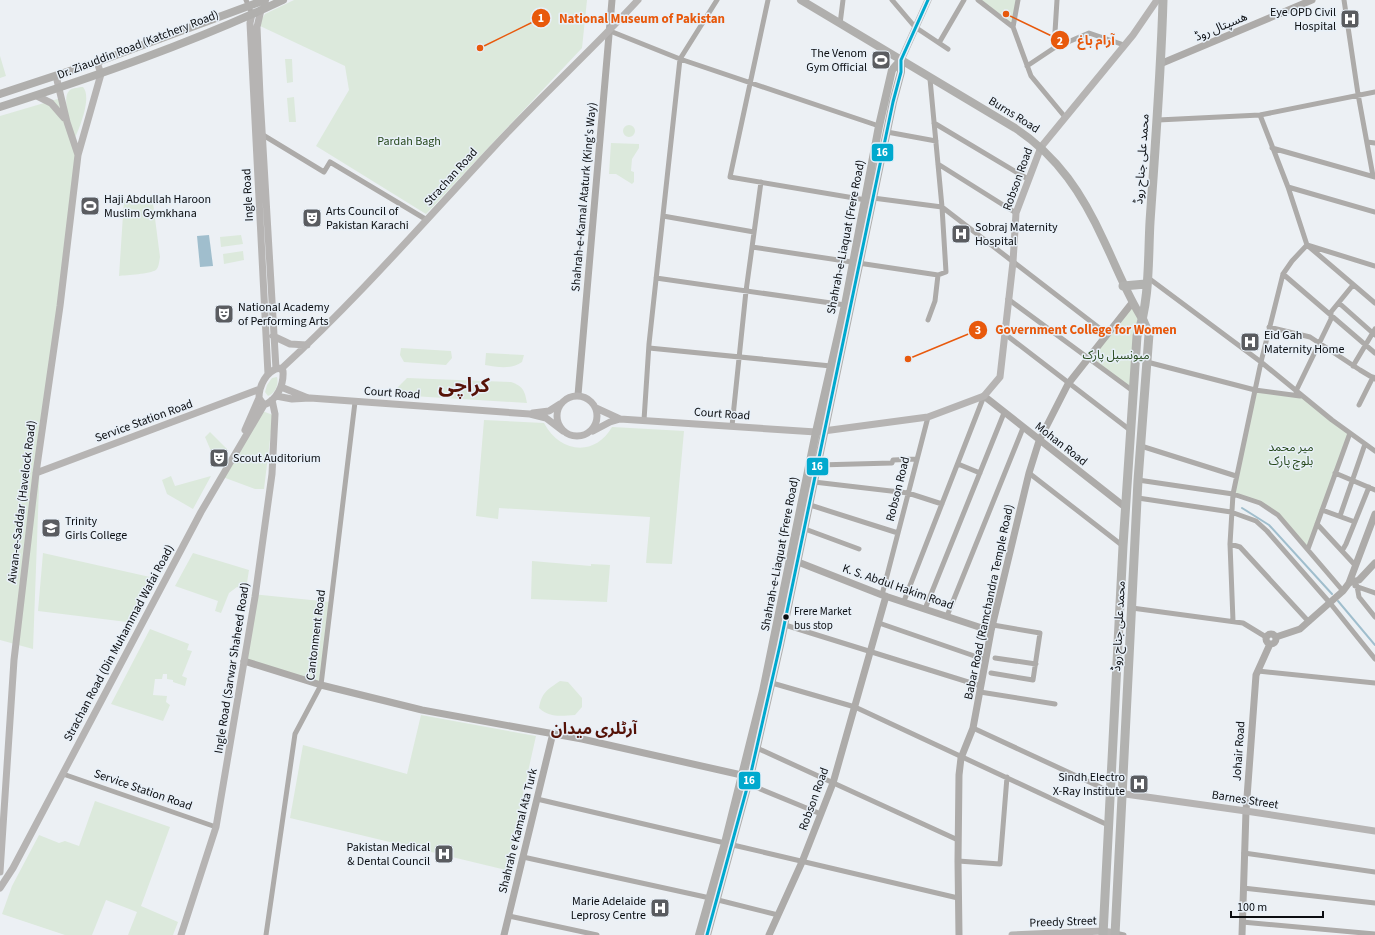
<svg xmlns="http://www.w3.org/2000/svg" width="1375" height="935" viewBox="0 0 1375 935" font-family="'Source Sans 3','Noto Sans Arabic',sans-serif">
  <rect width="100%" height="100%" fill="#ecf0f4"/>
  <path fill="#dce9dc" d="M294 0H587L582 48 426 214 316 146 349 90 345 66 258 25 265 14Z
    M978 0H1018L1013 27Z
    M0 56 6 76 0 78Z
    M285 59H292L293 82 287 83Z
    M81 87H83C92 97 80 127 75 138 72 128 61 99 69 91 71 88 77 88 81 87Z
    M294 97 296 122H289L287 98Z
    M61 98 78 155 41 433 33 649 0 640V116Z
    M623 131a6 6 0 1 1 12 0a6 6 0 1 1-12 0Z
    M611 143 639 144V148L632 159 631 171 634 172V182L632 184 616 174H609Z
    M152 195 160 257C159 262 159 267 156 270 150 274 127 275 119 276L124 200Z
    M241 235 243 244 221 247 220 237Z
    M243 251 244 260 224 264 223 254Z
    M1132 303 1143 320 1133 391 1087 358Z
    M401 348 451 351 452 358 446 365 404 362 400 355Z
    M486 353 524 355 522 362C511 370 497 367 485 365Z
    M277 377C279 385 275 393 268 396L265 392 267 385 272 378Z
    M407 378 511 382C523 386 525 391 527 403L396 395 395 390Z
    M1255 390 1301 397 1350 433 1308 549 1269 508 1233 494Z
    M257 409 273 415 264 489H255L220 476Z
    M484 420 544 423C559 452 594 458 612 427L684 431 672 564 646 563 650 517 499 508 498 519 476 516Z
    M210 432 227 449 222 458 211 451 205 437Z
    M171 476 175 486 211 476 193 509 167 494 162 480Z
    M43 553 150 577 127 622 38 611Z
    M193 553 249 570 246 589 237 587 229 593 221 613 215 611 218 601 175 586Z
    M532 561 591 566V564L610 565 607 602 531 599Z
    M252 594 331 602 321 685 244 661Z
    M150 629 189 644 187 650 192 651 182 676 187 678 185 686 173 682V680L167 679V674H163L162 679H155L153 695 167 696 166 702 170 705 163 721 111 704Z
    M560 681 568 682 582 698V707L575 715C561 716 550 718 539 708 542 692 547 690 560 681Z
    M421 715 536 736 506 870 290 818 303 745 407 774Z
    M95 801 170 827 141 906 178 922 173 935H128L137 912 106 900 92 935H65L2 914 12 886 39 835 59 843 65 841 79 846Z"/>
  <path fill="#a0becd" d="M209 235 213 266 200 267 197 236Z"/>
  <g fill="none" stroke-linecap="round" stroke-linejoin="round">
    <path stroke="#a0becd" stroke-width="2" d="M1242 508 1269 525 1332 594
      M1338 601 1375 645"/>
    <path stroke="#adaba9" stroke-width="5" d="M246 0 252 14
      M768 0 730 177 866 200
      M892 0 915 27 939 43 964 0
      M978 0 1013 27 1031 76 1065 117
      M1344 0 1358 94 1373 176
      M840 24 843 0
      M1013 27 1018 0
      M610 31 680 59 879 126
      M939 43 948 49
      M1054 48 1057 0
      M1027 66 1054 48 1089 33 1124 45
      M1260 115 1288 187 1307 245 1375 303
      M1158 120 1260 115 1375 92
      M934 123 1028 179
      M887 132 936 141
      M263 135 324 172 330 162 427 220
      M1367 142 1375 143
      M1272 148 1375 177
      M938 164 1016 213
      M1288 187 1375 212
      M873 198 942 207 1107 334
      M663 216 754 232
      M752 247 938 275 946 272 942 207 930 79
      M1283 274 1375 353
      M1147 277 1261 362 1332 420 1375 451
      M656 278 845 305
      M1008 299 1133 391
      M1339 303 1375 335
      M928 320 935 301 938 275
      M1269 327 1310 337 1360 370 1375 379
      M1005 334 1130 430
      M649 348 831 366
      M1147 362 1255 390 1300 396
      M1353 366 1375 329
      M1296 391 1331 319V312L1353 285
      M1359 405 1373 377
      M644 420 649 344 680 59 717 0
      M732 426 746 291 761 182
      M1141 446 1236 476
      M958 464 980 473
      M818 465 892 463 893 460 917 459
      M1029 473 1123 546
      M1335 473 1375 490
      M1138 480 1233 494 1260 503 1278 515 1343 591
      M814 482 908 493 942 504
      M1138 498 1231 512 1256 521 1267 531 1330 603 1375 659
      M810 505 898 533
      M1322 510 1355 522
      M1340 516 1365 444
      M1317 524 1354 564
      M805 529 859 549
      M1230 544 1240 547 1309 622
      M1308 549 1350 433
      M1342 551 1346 544 1369 487
      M1355 586 1375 593
      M1357 586 1359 597 1375 617
      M882 595 928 417
      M904 601 984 396
      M1132 608 1243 623 1266 637
      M925 609 1004 413
      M947 616 1023 428
      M1233 621 1230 544 1233 494 1261 362 1283 274 1292 261 1307 245 1375 266
      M879 623 986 660
      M785 625 981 686
      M995 658 1036 664
      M1258 671 1375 683
      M991 673 1033 680 1040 633 993 625
      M772 683 855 707 1108 825
      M980 692 1055 704
      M973 728 1111 792
      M757 748 958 840
      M63 774 216 827
      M748 784 821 814
      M537 799 725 843
      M733 845 958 898
      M1244 853 1375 872
      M523 857 710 898
      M958 861 1000 864 1007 777
      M1243 888 1375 903
      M718 900 778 915
      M509 916 597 935
      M1242 922 1375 934
      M1115 933 1124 935
      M266 935 295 734 321 685 355 402"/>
    <path stroke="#adaba9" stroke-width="7" d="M1160 64 1312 0
      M578 395 612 0
      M984 396 1125 507
      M798 562 882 595 991 631
      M1349 583 1359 580 1375 563
      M1266 639a5 5 0 1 1 10 0a5 5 0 1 1-10 0Z
      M1276 637 1300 629 1343 591 1349 583 1375 514
      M244 661 321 685 422 710 582 739 746 776
      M504 935 553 733
      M769 935 802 862 833 783 886 596
      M959 935 958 861 959 775 961 758 973 728 991 631 1029 473 1039 441 1068 384 1132 303
      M1242 935 1246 811 1256 675 1270 644"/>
    <path stroke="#b6b4b3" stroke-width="7" d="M261 10 257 27 260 96 276 369
      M252 14 250 23 268 374
      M901 60 928 0
      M56 76 67 122 78 155
      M37 96 51 103 64 118
      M273 336 290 344 307 345
      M279 368 283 371C284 385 277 400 264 405L259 398C259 386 266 371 279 368Z
      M281 369C356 300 423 223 492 149 539 98 591 51 638 0
      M281 387 308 398
      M557 416a20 20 0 1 1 40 0a20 20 0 1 1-40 0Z
      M276 396 292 399 310 398 530 414 546 418 563 431
      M596 408 620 419 816 432 928 417 984 396 1000 377 1013 262 1016 213 1041 147 1133 35 1157 0
      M533 413 549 411 560 404
      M245 430 259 398
      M593 431 610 422 620 419
      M36 473 260 389
      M1111 792 1246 811 1375 831
      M0 872 14 660 36 473 60 306 78 155 101 74 97 62
      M0 888 13 868 201 512 264 405
      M181 935 216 827 255 597 272 474 275 414 272 400
      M1012 935 1103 931 1115 933"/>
    <path stroke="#b0afad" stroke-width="8" d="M801 0 1015 128C1058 156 1083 195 1104 241 1117 268 1127 295 1143 320
      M0 94 97 62 265 0
      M0 107C96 76 192 43 283 0
      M699 935 725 843 763 691 816 432 845 305 879 126 892 70 901 60
      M707 935 750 777 780 645 893 102 901 72V60"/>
    <path stroke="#b2b2b0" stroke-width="9" d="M1123 286 1146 284
      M1103 935 1123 546 1137 336C1150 303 1148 257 1150 222 1155 148 1161 74 1163 0
      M1115 935 1138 480 1149 334 1143 320"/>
    <defs>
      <path id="bus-1" d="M707 935 750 777 780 645 893 102 901 72V60L928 0"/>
    </defs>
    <use href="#bus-1" stroke="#e8f0f8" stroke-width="6"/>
    <use href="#bus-1" stroke="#00a9ce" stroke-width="3"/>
  </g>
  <defs>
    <symbol id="hospital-square" viewBox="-11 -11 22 22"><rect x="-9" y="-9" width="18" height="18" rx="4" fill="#5a5c60" stroke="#e8f0f8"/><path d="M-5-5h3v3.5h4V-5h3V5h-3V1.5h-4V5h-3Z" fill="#fff"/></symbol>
    <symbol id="stadium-square" viewBox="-11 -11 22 22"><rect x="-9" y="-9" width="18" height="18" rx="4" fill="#5a5c60" stroke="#e8f0f8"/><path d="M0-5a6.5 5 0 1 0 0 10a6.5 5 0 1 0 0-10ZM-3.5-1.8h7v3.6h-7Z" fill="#fff"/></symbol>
    <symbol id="theatre-square" viewBox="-11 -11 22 22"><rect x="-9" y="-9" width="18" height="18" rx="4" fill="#5a5c60" stroke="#e8f0f8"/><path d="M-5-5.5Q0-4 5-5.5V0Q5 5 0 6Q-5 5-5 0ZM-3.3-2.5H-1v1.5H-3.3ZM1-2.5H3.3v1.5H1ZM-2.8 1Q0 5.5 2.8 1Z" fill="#fff"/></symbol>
    <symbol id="university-square" viewBox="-11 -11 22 22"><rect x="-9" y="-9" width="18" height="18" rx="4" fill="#5a5c60" stroke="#e8f0f8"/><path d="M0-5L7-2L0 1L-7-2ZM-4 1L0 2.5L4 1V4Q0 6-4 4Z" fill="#fff"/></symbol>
  </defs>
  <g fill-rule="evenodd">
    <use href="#hospital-square" x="1339" y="8" width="22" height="22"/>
    <use href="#stadium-square" x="870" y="49" width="22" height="22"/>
    <use href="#stadium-square" x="79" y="195" width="22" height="22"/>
    <use href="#theatre-square" x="301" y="207" width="22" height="22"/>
    <use href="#hospital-square" x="950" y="223" width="22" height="22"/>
    <use href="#theatre-square" x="213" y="303" width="22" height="22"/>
    <use href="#hospital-square" x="1239" y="331" width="22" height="22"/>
    <use href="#theatre-square" x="208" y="447" width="22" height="22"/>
    <use href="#university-square" x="40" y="517" width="22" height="22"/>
    <use href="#hospital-square" x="1128" y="773" width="22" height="22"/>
    <use href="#hospital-square" x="433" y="843" width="22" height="22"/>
    <use href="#hospital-square" x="649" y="897" width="22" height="22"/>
  </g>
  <circle fill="#0b0d10" stroke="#e8f0f8" stroke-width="1.5" cx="786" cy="617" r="3.5"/>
  <g text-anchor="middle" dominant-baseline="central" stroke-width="3" stroke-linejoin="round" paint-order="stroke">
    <g font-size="11" fill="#0b0d10" stroke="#e8f0f8" text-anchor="start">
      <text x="794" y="611">Frere Market<tspan x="794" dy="14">bus stop</tspan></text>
    </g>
    <g font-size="12" fill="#0b0d10" stroke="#e8f0f8" text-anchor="start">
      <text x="1336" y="12" text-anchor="end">Eye OPD Civil<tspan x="1336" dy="14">Hospital</tspan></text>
      <text x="867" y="53" text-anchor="end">The Venom<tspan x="867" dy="14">Gym Official</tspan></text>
      <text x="104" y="199">Haji Abdullah Haroon<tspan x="104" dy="14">Muslim Gymkhana</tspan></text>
      <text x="326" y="211">Arts Council of<tspan x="326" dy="14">Pakistan Karachi</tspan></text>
      <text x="975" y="227">Sobraj Maternity<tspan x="975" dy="14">Hospital</tspan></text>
      <text x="238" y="307">National Academy<tspan x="238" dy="14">of Performing Arts</tspan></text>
      <text x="1264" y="335">Eid Gah<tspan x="1264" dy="14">Maternity Home</tspan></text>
      <text x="233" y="458">Scout Auditorium</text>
      <text x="65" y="521">Trinity<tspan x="65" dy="14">Girls College</tspan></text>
      <text x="1125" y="777" text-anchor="end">Sindh Electro<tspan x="1125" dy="14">X-Ray Institute</tspan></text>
      <text x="430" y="847" text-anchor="end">Pakistan Medical<tspan x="430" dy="14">&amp; Dental Council</tspan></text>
      <text x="646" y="901" text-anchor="end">Marie Adelaide<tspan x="646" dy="14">Leprosy Centre</tspan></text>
    </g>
    <g font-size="12" fill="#0b0d10" stroke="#e8f0f8">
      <text transform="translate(1221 27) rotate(-23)">ھسپتال روڈ</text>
      <text transform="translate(138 45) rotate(-21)">Dr. Ziauddin Road (Katchery Road)</text>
      <text transform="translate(1014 115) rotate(32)">Burns Road</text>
      <text transform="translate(1142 159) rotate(-86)">محمد علی جناح روڈ</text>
      <text transform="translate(451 177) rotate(-48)">Strachan Road</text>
      <text transform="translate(1018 179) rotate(-70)">Robson Road</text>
      <text transform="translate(248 195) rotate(-93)">Ingle Road</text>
      <text transform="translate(584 197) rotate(-85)">Shahrah-e-Kamal Ataturk (King's Way)</text>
      <text transform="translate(846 237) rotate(-79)">Shahrah-e-Liaquat (Frere Road)</text>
      <text transform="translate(392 393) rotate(4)">Court Road</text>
      <text transform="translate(722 414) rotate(4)">Court Road</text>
      <text transform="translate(144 421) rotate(-20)">Service Station Road</text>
      <text transform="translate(1061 444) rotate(38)">Mohan Road</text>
      <text transform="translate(898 489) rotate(-76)">Robson Road</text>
      <text transform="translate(22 502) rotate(-83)">Aiwan-e-Saddar (Havelock Road)</text>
      <text transform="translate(780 554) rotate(-79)">Shahrah-e-Liaquat (Frere Road)</text>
      <text transform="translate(898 587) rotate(19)">K. S. Abdul Hakim Road</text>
      <text transform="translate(989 602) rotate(-78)">Babar Road (Ramchandra Temple Road)</text>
      <text transform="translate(1119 626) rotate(-87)">محمد علی جناح روڈ</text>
      <text transform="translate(316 635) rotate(-83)">Cantonment Road</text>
      <text transform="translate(119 643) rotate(-62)">Strachan Road (Din Muhammad Wafai Road)</text>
      <text transform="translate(232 668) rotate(-81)">Ingle Road (Sarwar Shaheed Road)</text>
      <text transform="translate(1239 751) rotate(-86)">Johair Road</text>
      <text transform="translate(143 790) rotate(19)">Service Station Road</text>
      <text transform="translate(814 799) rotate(-70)">Robson Road</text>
      <text transform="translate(1245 800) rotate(9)">Barnes Street</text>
      <text transform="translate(518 831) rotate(-76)">Shahrah e Kamal Ata Turk</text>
      <text transform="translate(1063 922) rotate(-2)">Preedy Street</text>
    </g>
    <g font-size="12" fill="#26481b" stroke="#e8f0f8">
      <text x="409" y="141">Pardah Bagh</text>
      <text x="1116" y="355">میونسپل پارک</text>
      <text x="1291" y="447">میر محمد<tspan x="1291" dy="14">بلوچ پارک</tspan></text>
    </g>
    <g font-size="16" font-weight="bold" fill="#551207" stroke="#e8f0f8">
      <text x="594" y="729">آرٹلری میدان</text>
    </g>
    <g font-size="20" font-weight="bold" fill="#551207" stroke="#e8f0f8">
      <text x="464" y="386">کراچی</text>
    </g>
  </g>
  <path fill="none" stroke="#e8590c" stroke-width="1.5" d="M480 48L541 18M1006 14L1060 40M908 359L978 330"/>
  <g fill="#e8590c" stroke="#e8f0f8" stroke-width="1.5">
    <circle cx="480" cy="48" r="4"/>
    <circle cx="1006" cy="14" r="4"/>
    <circle cx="908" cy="359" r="4"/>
    <circle cx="541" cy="18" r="10"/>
    <circle cx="1060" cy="40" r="10"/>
    <circle cx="978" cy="330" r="10"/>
  </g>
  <g font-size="12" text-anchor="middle" font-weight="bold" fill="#fff">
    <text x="541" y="22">1</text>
    <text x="1060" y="45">2</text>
    <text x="978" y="334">3</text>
  </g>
  <g font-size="13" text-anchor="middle" font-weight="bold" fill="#e8590c" stroke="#e8f0f8" stroke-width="3" stroke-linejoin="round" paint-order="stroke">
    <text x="642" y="23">National Museum of Pakistan</text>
    <text x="1096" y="45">آرام باغ</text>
    <text x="1086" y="334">Government College for Women</text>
  </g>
  <g stroke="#e8f0f8" stroke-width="1.5">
    <rect x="871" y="143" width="23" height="19" rx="4" fill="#00a9ce"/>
    <rect x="806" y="457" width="23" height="19" rx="4" fill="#00a9ce"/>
    <rect x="738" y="771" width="23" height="19" rx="4" fill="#00a9ce"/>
  </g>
  <g font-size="11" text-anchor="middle" font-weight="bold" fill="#fff">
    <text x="882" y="156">16</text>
    <text x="817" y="470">16</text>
    <text x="749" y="784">16</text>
  </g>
  <path d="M1231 911v6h92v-6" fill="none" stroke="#0b0d10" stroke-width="2"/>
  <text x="1237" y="911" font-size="12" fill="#0b0d10" stroke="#e8f0f8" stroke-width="3" paint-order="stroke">100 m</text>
</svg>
